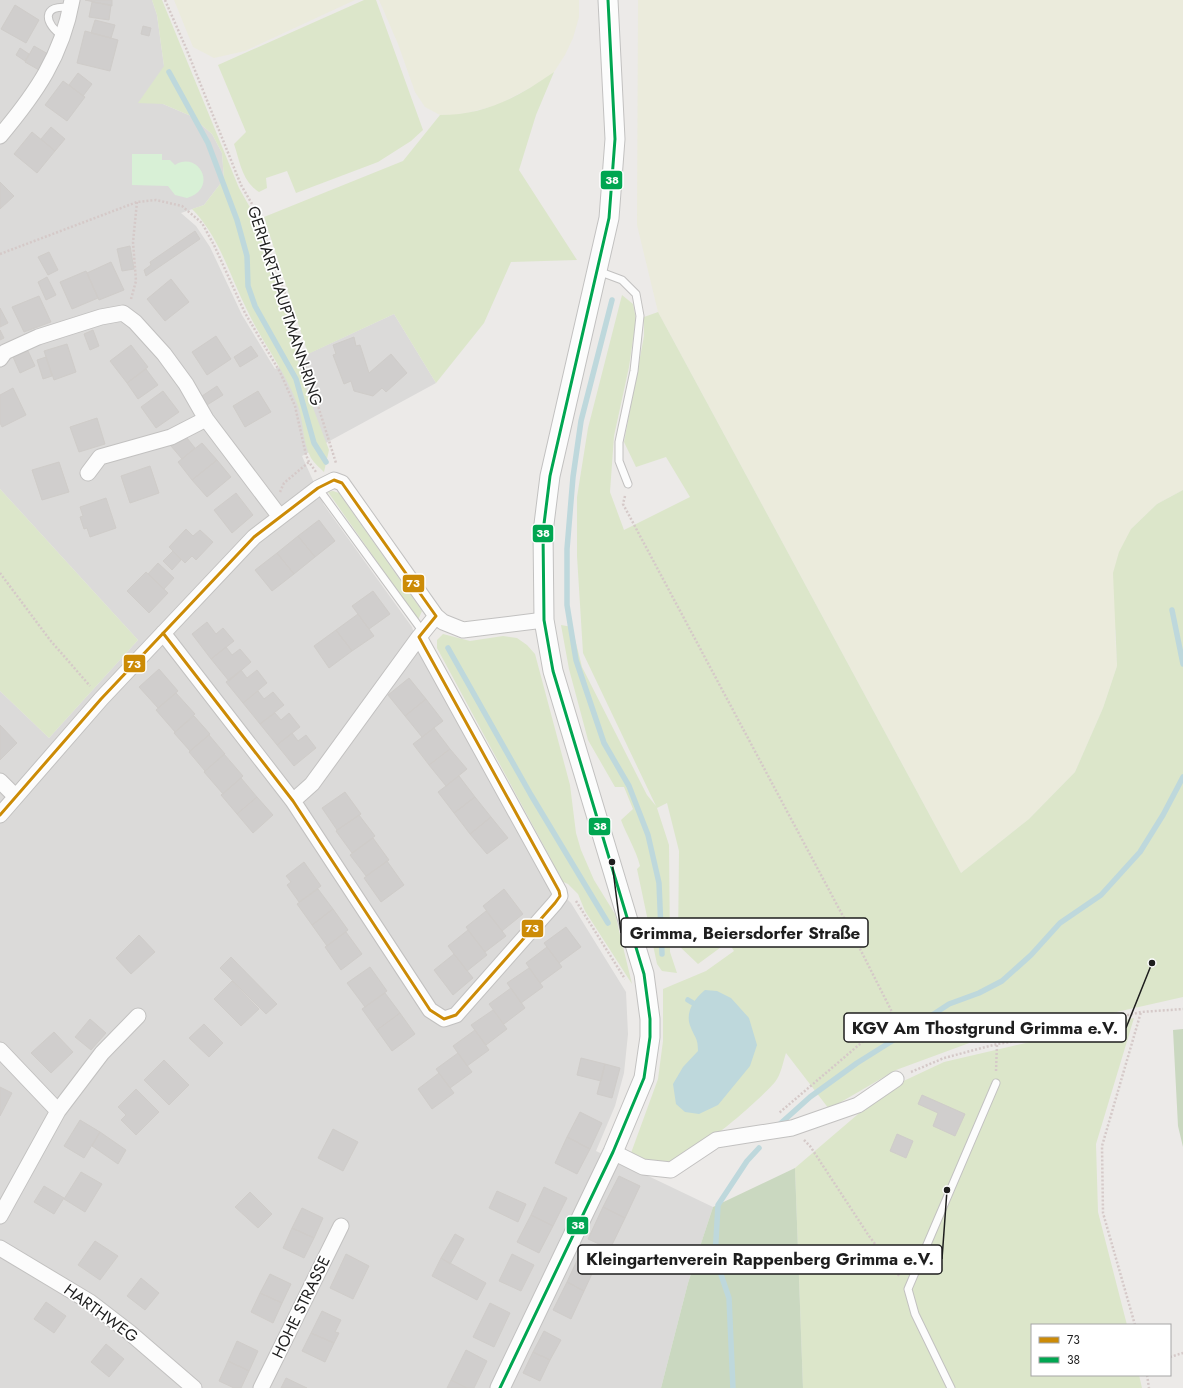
<svg xmlns="http://www.w3.org/2000/svg" width="1183" height="1388" viewBox="0 0 1183 1388" font-family="Jost,sans-serif">
  <rect width="100%" height="100%" fill="#eceae8"/>
  <path fill="#dbdad9" d="M0 0H152L157 15 164 66 163 104 191 116 212 134 222 153 224 179 204 205 181 213 196 226 210 247 242 315 275 369 394 314 436 383 302 456 324 505 412 627 420 652 552 884 571 903 626 992 628 1034 624 1073 615 1106 596 1151 713 1207 688 1283 661 1388H0V691L49 738 138 640 0 489Z"/>
  <path fill="#ebebdc" d="M174 0H355L245 51 214 58 193 47Z
    M379 0H579V17L573 38 565 55 554 72 537 84 498 105 459 115H440L425 107 415 92 398 44Z
    M638 0H1183V490L1157 504 1131 529 1115 632 1117 666 1103 708 1075 772 1029 819 961 873 658 312 637 225Z"/>
  <path fill="#dce6ca" d="M152 0H162L239 188 252 211 269 255 283 300 304 384 329 450 324 472C320 468 314 463 311 458 302 442 304 420 297 403 283 368 262 342 247 310 230 276 219 236 192 209L204 205 224 179 222 153 212 134 191 116 163 104 138 103 164 66 157 15Z
    M364 0H376L423 130 411 141 378 162 296 193 287 171 266 178 267 188 259 192C242 181 240 162 234 144L246 132 218 65Z
    M554 72 536 115 519 170 577 260 511 262 484 323 436 383 394 314 308 354 264 217 403 161 440 115C486 115 518 97 554 72Z
    M622 295 633 304 636 319 629 367 614 436 610 492 624 530 690 497 666 457 636 467 624 442 644 336V317L658 312 961 873 1029 819 1075 772 1103 708 1117 666 1113 573 1119 552 1131 529 1157 504 1183 490V997L1068 1023 972 1042 896 1070 829 1109 786 1053C783 1062 781 1075 775 1082 759 1101 686 1165 663 1164 651 1164 641 1159 631 1153L658 1079 663 1041V989L706 971 734 951 728 942 698 964 678 945 679 851 667 803 657 808 669 845 670 952 677 973 662 971 657 964 637 869 640 866C636 850 627 836 621 820L633 809 624 787H615L588 740 569 669 561 625 572 627 582 667 647 795 656 806 583 653 577 556V497L588 428Z
    M0 489 138 640 49 738 0 691Z
    M333 491 339 493 422 611 418 620 328 492Z
    M443 634 470 641 503 636 517 638 527 645 535 654 570 785 576 833 581 850 594 880 615 914 632 984 585 911 578 894 568 884 559 880 552 861 437 648V640Z
    M1134 1018 1096 1144 1098 1212 1127 1325H1032V1375H1139L1142 1388H803L795 1168 871 1103 895 1085 944 1062Z"/>
  <path fill="#cad8c0" d="M1183 1029V1147L1178 1126 1173 1030Z
    M795 1168 803 1388H661L688 1283 713 1207Z"/>
  <path fill="#d8f0d6" d="M132 154H162V160H170L175 165C199 150 219 189 187 198L175 195 168 186 132 185Z"/>
  <path fill="#bed8dc" d="M705 990 717 991 731 998 749 1018 757 1045 750 1066 718 1105 699 1114 685 1112 676 1104 673 1084 683 1067 698 1051C698 1038 695 1038 691 1028 684 1013 694 999 705 990Z"/>
  <g fill="none" stroke-linecap="round" stroke-linejoin="round">
    <path stroke="#bed8dc" stroke-width="5.5" d="M169 72 208 143 237 220 247 256 248 286 255 306 296 379 314 443 326 462
      M612 300 581 421 573 477 567 549V605L576 660 604 743 629 786 648 835 659 883 662 954
      M1172 610 1183 664
      M448 648 531 795 608 923
      M688 1000 693 1003
      M780 1124 810 1097 857 1063 908 1031 949 1004 979 993 1002 981 1031 955 1060 923 1101 895 1140 852 1163 815 1183 777
      M733 1388 729 1298 715 1257 718 1205 747 1161 759 1148"/>
  </g>
  <path fill="#d0cecd" stroke="#cfccc9" d="M85 0H112V6Z
    M92 2 111 5 109 20 89 17Z
    M15 5 39 20 26 43 1 29Z
    M95 20 115 25 111 38 91 33Z
    M143 26 151 28 149 36 141 34Z
    M85 31 118 40 110 71 77 63Z
    M34 46 48 54 39 70 25 62Z
    M20 48 29 54 25 61 16 55Z
    M78 73 92 84 83 96 69 85Z
    M63 81 85 97 67 121 45 105Z
    M51 127 65 139 55 151 41 139Z
    M32 132 55 151 37 173 14 154Z
    M0 182 14 196 0 209Z
    M195 231 200 239 146 276 144 270 151 265 150 262Z
    M130 246 134 269 122 271 117 249Z
    M49 252 58 270 48 275 38 257Z
    M111 262 124 290 99 300 87 273Z
    M86 271 98 298 72 309 60 282Z
    M47 277 56 295 46 300 38 282Z
    M171 279 189 302 165 321 147 299Z
    M39 296 51 322 24 332 12 307Z
    M0 308 8 323 0 327Z
    M0 330 4 338 0 340Z
    M93 330 99 346 90 350 84 334Z
    M216 336 231 359 207 375 192 352Z
    M354 337 356 346 360 345 369 373 391 354 407 373 386 392 382 388 373 396 354 391 351 381 344 384 333 355 336 354 333 345Z
    M67 344 76 372 54 380 44 351Z
    M131 345 148 367 127 383 110 361Z
    M251 346 258 356 240 367 234 357Z
    M28 351 35 366 20 373 13 357Z
    M46 357 52 376 43 379 37 360Z
    M146 369 158 385 138 399 127 383Z
    M217 386 223 395 207 405 202 396Z
    M13 388 26 415 2 427 0 423V395Z
    M163 391 179 412 156 428 141 407Z
    M258 391 271 412 245 427 233 406Z
    M97 418 105 444 79 452 70 427Z
    M187 438 195 448 182 459 171 446Z
    M202 443 217 460 192 480 178 462Z
    M217 460 231 477 207 497 192 480Z
    M59 462 69 492 42 500 32 470Z
    M150 466 159 493 130 503 121 476Z
    M236 493 253 515 232 533 214 510Z
    M106 498 116 528 90 537 87 528 84 529 80 517 83 516 80 507Z
    M319 520 335 541 315 557 298 536Z
    M186 529 193 536 200 530 213 542 196 560 192 556 185 563 169 547Z
    M298 536 315 557 294 574 277 553Z
    M173 551 181 560 172 570 163 561Z
    M277 553 294 574 272 591 255 570Z
    M158 563 174 578 164 589 148 574Z
    M146 572 168 593 149 613 127 591Z
    M373 591 390 614 369 629 352 606Z
    M358 614 374 636 352 651 336 630Z
    M207 622 216 634 223 628 234 641 211 659 192 634Z
    M336 630 352 651 329 668 314 646Z
    M226 647 232 655 240 649 251 662 229 681 211 659Z
    M159 669 178 691 158 708 139 687Z
    M241 670 247 678 257 670 267 683 243 703 226 682Z
    M409 678 426 699 405 716 388 695Z
    M258 691 264 699 273 692 284 705 260 724 243 703Z
    M176 693 195 714 175 732 156 710Z
    M426 699 443 721 422 737 405 716Z
    M275 713 281 720 289 713 300 727 277 745 260 724Z
    M194 716 210 734 190 751 174 733Z
    M0 725 17 743 0 760Z
    M434 728 450 749 429 765 413 744Z
    M292 733 298 741 306 735 316 748 294 766 277 745Z
    M209 735 225 754 205 771 189 752Z
    M450 749 467 769 446 786 429 765Z
    M224 754 243 776 223 794 204 772Z
    M459 776 475 797 454 813 438 792Z
    M241 778 257 797 237 814 221 795Z
    M345 792 361 814 337 830 322 808Z
    M257 797 273 815 253 833 237 814Z
    M475 797 491 817 470 834 454 813Z
    M359 815 375 836 352 853 336 831Z
    M491 817 508 838 487 854 470 834Z
    M373 838 389 860 366 876 350 855Z
    M387 861 404 885 381 902 364 878Z
    M304 862 321 886 299 902 287 885 291 882 286 876Z
    M318 889 333 909 312 925 297 904Z
    M504 889 523 914 502 931 483 906Z
    M333 909 348 930 327 946 312 925Z
    M486 911 506 936 485 952 466 927Z
    M566 927 581 947 559 963 544 943Z
    M468 930 487 955 467 971 448 946Z
    M346 932 362 954 341 970 325 947Z
    M139 935 155 952 131 974 116 958Z
    M547 947 562 967 540 983 526 963Z
    M454 954 473 978 453 995 434 970Z
    M231 957 277 1004 266 1014 220 968Z
    M370 967 387 991 365 1007 347 983Z
    M529 968 543 987 521 1003 507 983Z
    M232 981 259 1009 241 1026 214 999Z
    M511 988 525 1008 504 1024 489 1004Z
    M385 993 400 1013 377 1030 362 1009Z
    M493 1010 507 1029 486 1045 471 1025Z
    M400 1013 415 1034 392 1051 377 1030Z
    M90 1019 106 1033 91 1050 75 1037Z
    M204 1024 223 1043 209 1057 189 1038Z
    M475 1030 489 1050 467 1066 453 1046Z
    M54 1032 73 1052 51 1073 31 1053Z
    M458 1053 472 1072 450 1088 436 1069Z
    M581 1058 605 1064 601 1081 577 1075Z
    M164 1060 189 1085 169 1105 144 1080Z
    M605 1064 620 1068 612 1098 597 1094Z
    M439 1073 454 1093 432 1109 418 1089Z
    M0 1087 12 1093 0 1116Z
    M136 1089 159 1112 136 1135 121 1120 126 1115 118 1107Z
    M922 1095 965 1114 955 1136 933 1126 938 1113 918 1104Z
    M580 1112 602 1123 590 1149 567 1137Z
    M80 1120 100 1132 84 1158 64 1146Z
    M333 1129 358 1142 343 1171 318 1158Z
    M100 1132 126 1150 118 1164 92 1146Z
    M897 1134 913 1141 906 1158 890 1151Z
    M567 1137 590 1149 577 1174 555 1163Z
    M81 1172 102 1184 85 1212 64 1199Z
    M619 1176 640 1186 625 1218 603 1207Z
    M44 1186 64 1198 54 1214 34 1202Z
    M544 1187 567 1198 553 1226 531 1215Z
    M497 1191 526 1204 518 1222 489 1208Z
    M250 1192 272 1214 258 1228 235 1207Z
    M603 1207 625 1218 610 1249 588 1239Z
    M302 1208 323 1218 314 1238 292 1228Z
    M531 1215 553 1226 539 1253 517 1242Z
    M292 1228 314 1238 304 1258 283 1248Z
    M455 1234 464 1239 450 1264 441 1258Z
    M95 1241 118 1256 100 1280 78 1265Z
    M346 1254 369 1266 353 1299 330 1288Z
    M512 1254 534 1265 521 1291 499 1281Z
    M580 1254 597 1263 584 1291 567 1282Z
    M441 1258 486 1283 477 1300 432 1276Z
    M270 1274 291 1284 282 1303 260 1293Z
    M141 1278 159 1293 145 1310 127 1296Z
    M567 1282 584 1291 571 1319 553 1310Z
    M260 1293 282 1303 273 1323 251 1312Z
    M46 1302 66 1316 54 1333 34 1319Z
    M490 1303 510 1313 494 1347 473 1337Z
    M322 1311 341 1320 335 1332 339 1333 334 1343 311 1333Z
    M544 1331 561 1340 550 1360 533 1352Z
    M311 1333 334 1343 325 1362 302 1351Z
    M237 1341 258 1351 249 1371 228 1361Z
    M106 1344 124 1359 109 1377 91 1362Z
    M466 1350 487 1361 474 1388H467L451 1380Z
    M533 1352 550 1360 540 1381 523 1373Z
    M228 1361 249 1371 241 1388H234L219 1381Z
    M286 1378 307 1388H281Z
    M451 1380 467 1388H447Z"/>
  <g fill="none" stroke-linecap="round" stroke-linejoin="round">
    <defs>
      <path id="service" d="M64 37C43 24 41 3 71 8
        M598 271 622 280 636 294 640 316 634 371 619 442V461L628 484
        M318 488 423 632
        M951 1388 915 1314 908 1289 996 1083"/>
      <path id="minor" d="M0 136C36 93 62 56 72 0
        M0 359 5 352 38 337 101 317 123 313 135 322 164 354 186 384 206 419 280 517
        M88 473 100 457 171 437 206 419
        M436 616 443 622 463 630 544 620
        M0 781 15 796
        M293 801 312 784 419 637
        M0 815 101 699 254 537 318 488 334 480 342 483 436 616 419 637 559 891 560 896 555 903 456 1015 444 1019 430 1010 293 801 163 633
        M0 1050 58 1111
        M613 1152 643 1167 671 1170 716 1140 792 1128 858 1105 896 1079
        M0 1216 58 1111 102 1053 138 1016
        M0 1248 90 1302 129 1332 194 1388
        M261 1388 341 1226"/>
      <path id="tertiary" d="M500 1388 613 1152 644 1078 650 1037V1019L644 974 553 671 544 620 543 532 550 476 609 218 615 139 608 0"/>
    </defs>
    <use href="#service" stroke="#c2c1c0" stroke-width="9"/>
    <use href="#minor" stroke="#c2c1c0" stroke-width="17"/>
    <use href="#tertiary" stroke="#c2c1c0" stroke-width="21"/>
    <path stroke="#d5c9c8" stroke-width="2.5" stroke-dasharray="2 2" stroke-linecap="butt" d="M165 0 186 48 241 185 255 209 286 297 302 355 336 463
      M0 254 137 202 156 200 182 206 202 223 214 245 245 313 280 372 295 406 306 455 309 462 316 472
      M131 299 136 281 133 242 137 202
      M280 492 284 483 309 462
      M625 496 623 504 852 933 892 1012 874 1032 779 1113
      M0 573 50 640 90 686
      M576 901 625 979
      M996 1071 997 1044
      M911 1072 944 1058 997 1044 1022 1040 1141 1012 1183 1009
      M804 1140 810 1146 869 1236 900 1277
      M1135 1325 1103 1213 1102 1146 1141 1012
      M1170 1357 1183 1353
      M1147 1375 1149 1388"/>
    <use href="#service" stroke="#fcfcfc" stroke-width="7"/>
    <use href="#minor" stroke="#fcfcfc" stroke-width="15"/>
    <use href="#tertiary" stroke="#fcfcfc" stroke-width="19"/>
    <defs>
      <path id="bus-1" d="M0 815 101 699 254 537 318 488 334 480 342 483 436 616 419 637 559 891 560 896 555 903 456 1015 444 1019 430 1010 293 801 163 633"/>
      <path id="bus-2" d="M500 1388 613 1152 644 1078 650 1037V1019L644 974 553 671 544 620 543 532 550 476 609 218 615 139 608 0"/>
    </defs>
    <use href="#bus-1" stroke="#fff" stroke-width="6"/>
    <use href="#bus-2" stroke="#fff" stroke-width="6"/>
    <use href="#bus-1" stroke="#cc8b06" stroke-width="3"/>
    <use href="#bus-2" stroke="#00a651" stroke-width="3"/>
  </g>
  <g text-anchor="middle" dominant-baseline="central" stroke-width="3.5" stroke-linejoin="round" paint-order="stroke">
    <g font-size="16" fill="#1e1e1e" stroke="#fff">
      <text transform="translate(285 306) rotate(72)">GERHART-HAUPTMANN-RING</text>
      <text transform="translate(301 1307) rotate(-64)">HOHE STRASSE</text>
      <text transform="translate(101 1313) rotate(36)">HARTHWEG</text>
    </g>
  </g>
  <path fill="none" stroke="#1e1e1e" stroke-width="1.5" d="M612 862L621 933M1152 963L1126 1028M947 1190L942 1259"/>
  <g fill="#1e1e1e" stroke="#fff" stroke-width="1.5">
    <circle cx="612" cy="862" r="4"/>
    <circle cx="1152" cy="963" r="4"/>
    <circle cx="947" cy="1190" r="4"/>
  </g>
  <g fill="#fff" stroke="#1e1e1e" stroke-width="1.5">
    <rect x="621" y="918" width="247" height="29" rx="4"/>
    <rect x="844" y="1013" width="282" height="29" rx="4"/>
    <rect x="578" y="1245" width="364" height="29" rx="4"/>
  </g>
  <g font-size="17" text-anchor="middle" font-weight="bold" fill="#1e1e1e">
    <text x="745" y="939">Grimma, Beiersdorfer Straße</text>
    <text x="985" y="1034">KGV Am Thostgrund Grimma e.V.</text>
    <text x="760" y="1265">Kleingartenverein Rappenberg Grimma e.V.</text>
  </g>
  <g stroke="#fff" stroke-width="1.5">
    <rect x="600" y="170" width="23" height="20" rx="4" fill="#00a651"/>
    <rect x="532" y="524" width="22" height="19" rx="4" fill="#00a651"/>
    <rect x="402" y="574" width="23" height="19" rx="4" fill="#cc8b06"/>
    <rect x="123" y="654" width="23" height="19" rx="4" fill="#cc8b06"/>
    <rect x="588" y="817" width="23" height="19" rx="4" fill="#00a651"/>
    <rect x="521" y="919" width="23" height="19" rx="4" fill="#cc8b06"/>
    <rect x="566" y="1216" width="23" height="19" rx="4" fill="#00a651"/>
  </g>
  <g font-size="11" text-anchor="middle" font-weight="bold" fill="#fff">
    <text x="612" y="184">38</text>
    <text x="543" y="537">38</text>
    <text x="413" y="587">73</text>
    <text x="134" y="668">73</text>
    <text x="600" y="830">38</text>
    <text x="532" y="932">73</text>
    <text x="578" y="1229">38</text>
  </g>
  <rect x="1031" y="1324" width="140" height="52" fill="#ffffff" stroke="#a5a5a5"/>
  <rect x="1039" y="1337" width="20" height="6" fill="#cc8b06" stroke="#a5a5a5"/>
  <text x="1067" y="1344" font-size="12" fill="#1e1e1e">73</text>
  <rect x="1039" y="1357" width="20" height="6" fill="#00a651" stroke="#a5a5a5"/>
  <text x="1067" y="1364" font-size="12" fill="#1e1e1e">38</text>
</svg>
